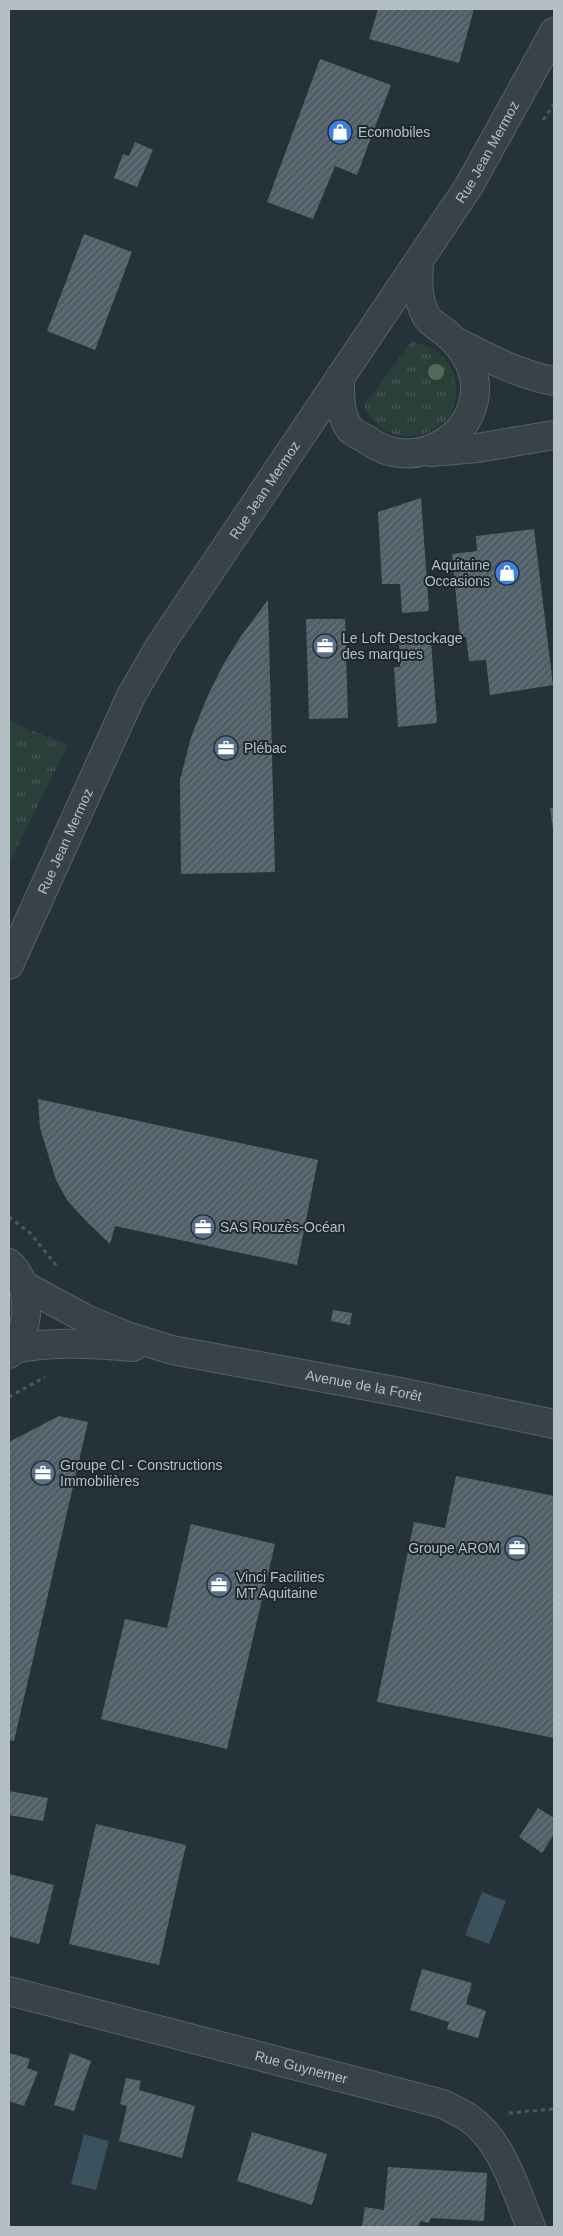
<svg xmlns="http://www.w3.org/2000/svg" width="563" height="2236" viewBox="0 0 563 2236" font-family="Arial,sans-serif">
  <defs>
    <pattern id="grass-tufts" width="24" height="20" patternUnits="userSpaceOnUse" patternTransform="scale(1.25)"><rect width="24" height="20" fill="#2b3f3a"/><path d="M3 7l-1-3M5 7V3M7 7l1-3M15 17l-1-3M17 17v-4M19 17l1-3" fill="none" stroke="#475955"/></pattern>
    <pattern id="building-hatch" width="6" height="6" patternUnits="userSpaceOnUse" patternTransform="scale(1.25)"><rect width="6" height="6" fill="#505f67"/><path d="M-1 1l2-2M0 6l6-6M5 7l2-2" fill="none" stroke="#67747b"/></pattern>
  </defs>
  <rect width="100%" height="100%" fill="#253239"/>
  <path fill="url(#grass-tufts)" d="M411 342C421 344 431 346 439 353 457 366 461 394 451 413 438 435 404 444 383 429 374 423 369 414 364 405Z
    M9 721 68 745 9 863Z"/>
  <path fill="#3a525e" d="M482 1892 506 1901 489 1944 465 1935Z
    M84 2134 109 2141 96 2190 71 2184Z"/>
  <path fill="url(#building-hatch)" d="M378 9H474L459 63 369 39Z
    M320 59 391 85 357 175 335 166 313 219 267 202Z
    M135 142 153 150 137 187 114 178 123 154 129 156Z
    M84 234 132 252 95 350 47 331Z
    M421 498 429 611 402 613 400 584H382L378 512Z
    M534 529 553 685 490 695 486 660 469 661 466 637H460L452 554 477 551 476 536Z
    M268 600 275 872 181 874 180 780 191 737 208 695 223 665 241 636Z
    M306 619H345L348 718 309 719Z
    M431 641 437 723 398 727 394 667H400L399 642Z
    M554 807V829H553L550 808Z
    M38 1099 318 1160 297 1265 115 1226 110 1244 85 1220 67 1200 56 1180 40 1128Z
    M333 1310 352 1313 350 1325 331 1321Z
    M59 1416 88 1422 14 1741 9 1740V1442Z
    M456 1476 554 1496V1738L377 1702 414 1522 445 1528Z
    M191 1524 275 1544 227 1749 101 1719 125 1619 167 1628Z
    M9 1791 48 1798 43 1821 9 1815Z
    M538 1808 554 1818V1834L542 1853 519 1837Z
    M96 1824 186 1845 159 1965 69 1944Z
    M9 1874 54 1885 39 1944 9 1936Z
    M422 1969 472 1983 466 2004 486 2011 478 2038 447 2029 449 2022 410 2010Z
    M9 2053 30 2059 27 2068 38 2072 24 2106 9 2101Z
    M70 2053 91 2061 74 2111 54 2105Z
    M126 2078 141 2081 139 2090 195 2106 182 2158 119 2141 127 2106 120 2104Z
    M252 2132 327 2154 312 2205 237 2181Z
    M388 2167 487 2173 484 2221 431 2218 429 2223 420 2221 419 2227H362L365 2207 384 2210Z"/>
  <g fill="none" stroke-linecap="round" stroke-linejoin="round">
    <defs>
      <g id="minor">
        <path d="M457 342C488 358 520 375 554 381"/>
        <path d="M340 377C340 393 339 416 350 429 353 433 361 436 366 439 373 444 384 450 393 452 429 459 466 437 474 400 479 374 466 350 446 333 440 328 430 323 426 316 417 299 418 280 419 261"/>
        <path d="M431 452 477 448 554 435"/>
        <path id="s1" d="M9 965 131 696 161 644 469 186 554 32"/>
        <path d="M9 1263C33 1285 31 1332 9 1354"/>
        <path id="s2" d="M23 1285 86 1319 127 1336 172 1350 400 1392 554 1424"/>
        <path d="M14 1349C54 1341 93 1344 133 1347"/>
        <path id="s3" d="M9 1991 443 2104C452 2109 462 2113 470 2119 503 2142 516 2192 531 2227"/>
      </g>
    </defs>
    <use href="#minor" stroke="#576167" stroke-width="30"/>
    <path stroke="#495b58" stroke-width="3" stroke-dasharray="4 4" stroke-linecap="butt" d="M543 120 554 104
      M9 1217 30 1233 57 1266
      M9 1397 45 1377
      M509 2113 554 2109"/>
    <use href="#minor" stroke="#384349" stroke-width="28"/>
  </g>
  <circle fill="#516a59" cx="436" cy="372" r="8"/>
  <defs>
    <symbol id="shop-disc" viewBox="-11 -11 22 22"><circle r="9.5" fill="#3f7fe0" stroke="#1e282e"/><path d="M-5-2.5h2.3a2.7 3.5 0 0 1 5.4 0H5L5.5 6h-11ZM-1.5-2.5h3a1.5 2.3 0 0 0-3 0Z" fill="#fff"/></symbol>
    <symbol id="office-disc" viewBox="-11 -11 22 22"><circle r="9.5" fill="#5c6f8a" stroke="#1e282e"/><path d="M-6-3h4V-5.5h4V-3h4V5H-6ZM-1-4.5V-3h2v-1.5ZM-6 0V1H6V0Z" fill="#fff"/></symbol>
  </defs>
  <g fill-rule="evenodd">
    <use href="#shop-disc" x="326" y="118" width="28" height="28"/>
    <use href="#shop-disc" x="493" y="559" width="28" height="28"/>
    <use href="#office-disc" x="311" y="632" width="28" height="28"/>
    <use href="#office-disc" x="212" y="734" width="28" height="28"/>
    <use href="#office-disc" x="189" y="1213" width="28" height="28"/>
    <use href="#office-disc" x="29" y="1459" width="28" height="28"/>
    <use href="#office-disc" x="503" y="1534" width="28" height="28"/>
    <use href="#office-disc" x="205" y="1571" width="28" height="28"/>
  </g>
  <g text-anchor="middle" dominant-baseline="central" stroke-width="4" stroke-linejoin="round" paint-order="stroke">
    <g font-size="14" fill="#b4bec5" stroke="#1e282e" text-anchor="start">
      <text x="358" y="132">Ecomobiles</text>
      <text x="490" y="565" text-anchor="end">Aquitaine<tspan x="490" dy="16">Occasions</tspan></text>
      <text x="342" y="638">Le Loft Destockage<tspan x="342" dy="16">des marques</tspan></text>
      <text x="244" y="748">Plébac</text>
      <text x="220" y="1227">SAS Rouzès-Océan</text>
      <text x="60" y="1465">Groupe CI - Constructions<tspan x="60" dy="16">Immobilières</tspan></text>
      <text x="500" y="1548" text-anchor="end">Groupe AROM</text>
      <text x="236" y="1577">Vinci Facilities<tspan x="236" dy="16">MT Aquitaine</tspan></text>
    </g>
    <g font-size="14" fill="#b4bec5" stroke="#1e282e">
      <text stroke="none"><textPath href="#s1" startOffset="946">Rue Jean Mermoz</textPath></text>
      <text stroke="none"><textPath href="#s1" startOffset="541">Rue Jean Mermoz</textPath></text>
      <text stroke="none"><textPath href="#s1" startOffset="136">Rue Jean Mermoz</textPath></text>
      <text stroke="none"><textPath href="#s2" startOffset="358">Avenue de la Forêt</textPath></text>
      <text stroke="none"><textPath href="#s3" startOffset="302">Rue Guynemer</textPath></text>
    </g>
  </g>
  <rect width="563" height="2236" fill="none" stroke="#b4bec5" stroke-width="20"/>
</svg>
